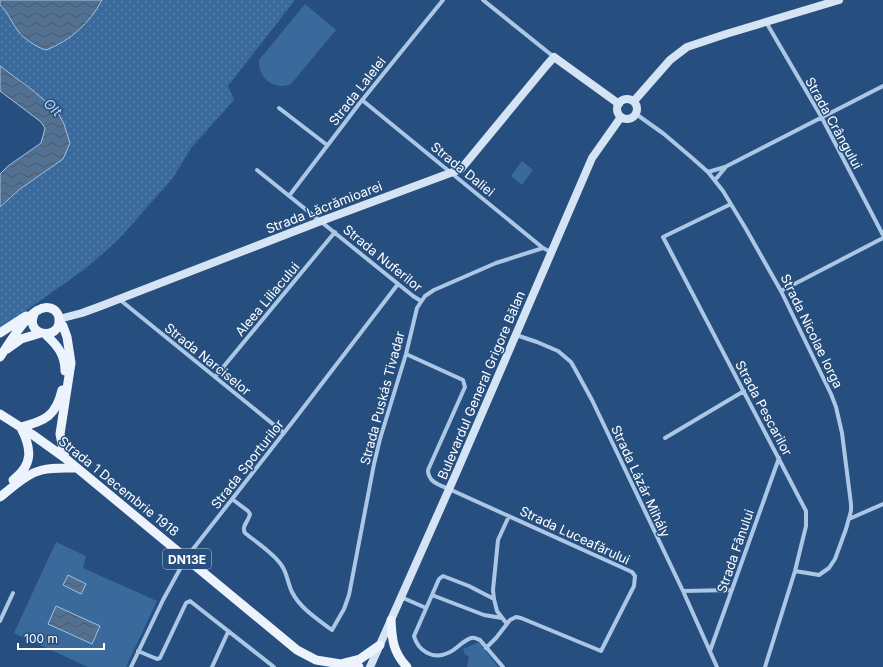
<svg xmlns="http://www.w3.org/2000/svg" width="883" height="667" viewBox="0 0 883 667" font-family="Inter,sans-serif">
  <defs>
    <pattern id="grass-dots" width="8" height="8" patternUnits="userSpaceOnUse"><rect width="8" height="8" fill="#3a699c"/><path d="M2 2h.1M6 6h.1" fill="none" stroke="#5880ab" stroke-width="1.8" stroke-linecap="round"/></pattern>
    <pattern id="water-waves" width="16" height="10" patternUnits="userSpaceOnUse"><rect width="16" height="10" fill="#527092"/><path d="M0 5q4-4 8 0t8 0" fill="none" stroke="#4e5a68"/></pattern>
  </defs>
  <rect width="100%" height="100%" fill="#264f7f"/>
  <path fill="url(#grass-dots)" d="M0 0H295L228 86 234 100 191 148 173 178 118 240 85 269 0 329V207L20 189 54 165 43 101 31 89 0 66Z"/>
  <path fill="#3a699c" d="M305 4 336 30 291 84C274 91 258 78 259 60Z
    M522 161 533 170 522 185 511 176Z
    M56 542 86 556 83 568 157 601 126 667H88L14 633Z
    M479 642 498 667H467L469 656 465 655 463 649Z"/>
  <path fill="url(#water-waves)" stroke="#a0c2e6" d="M0 0H102C90 23 70 41 46 50 36 47 24 39 18 31 11 22 8 12 0 5Z
    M0 66 31 89 57 111 64 124 70 143 63 159 20 189 0 207V174L8 166 41 143 43 136 45 128 41 122 0 91Z
    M68 575 86 584 81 594 63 585Z
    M56 606 100 626 92 644 48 624Z"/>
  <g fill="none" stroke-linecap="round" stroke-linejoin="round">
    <path stroke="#acc7e6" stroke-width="4" d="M483 0 554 57
      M766 22 822 118 883 235
      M362 100 543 248 551 252
      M279 108 327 145
      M636 114 664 134 691 157 708 172 723 191 746 229 781 291 831 394 836 407 842 433 851 504V511L846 529 835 559 829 568 819 575 795 571
      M257 170 413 296 421 301
      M708 172 725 167 883 86
      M715 180 725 168
      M289 196 359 104 443 0
      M731 204 663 237 806 511V526L795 571 765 667
      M781 291 883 238
      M119 299 284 433
      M516 335 537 342 558 351 571 362 575 369 592 400 683 591 717 667
      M406 354 463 380 465 387 428 470C428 482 439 485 449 489L632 572 635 576 634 586 601 651 521 618 516 617 510 620 496 638 486 648
      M215 377 335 232
      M665 438 744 391
      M232 499 248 511 250 514C249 521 241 526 245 533 256 542 275 554 282 566 287 573 288 584 292 592 300 608 317 619 332 630L344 609 349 595 374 464 380 439 406 354 417 308 425 296 434 290 496 263 543 248
      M849 519 883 504
      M683 591 732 590
      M432 595 484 615 502 618
      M401 597 426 608
      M494 599 469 586 443 576 439 579 414 636C418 651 433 660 448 653 456 650 462 641 471 638 474 637 477 639 480 640L503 667
      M0 621 13 593
      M507 624 497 611 494 599 493 590 498 540 509 516
      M138 651 157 659 160 658 186 603 190 601 274 667
      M710 651 779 458
      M131 667 163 600 186 558 294 420 398 284
      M212 667 228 632"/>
    <path stroke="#d5e4f5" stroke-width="8" d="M617 109a10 10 0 1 1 20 0a10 10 0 1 1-20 0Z
      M634 101 670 60 687 47 726 34 839 0
      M59 319 82 313 101 306 321 221 461 169 546 66 554 57 619 104
      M370 667 458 469 592 158 621 117"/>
    <path stroke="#edf3fd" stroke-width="9" d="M59 321 63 326 67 337 71 363 60 434 65 458
      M0 333 26 316
      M45 334C57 345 65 354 65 371
      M7 349 21 339 41 333
      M0 357C9 344 32 302 50 308 55 309 59 314 59 319 61 342 22 336 35 312
      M0 414 33 435 65 458 297 650 316 660 359 667
      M21 427C45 421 56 416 62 390
      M13 480C33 465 32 449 21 428
      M0 497C13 487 26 474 42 470 54 467 66 468 77 468
      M391 620C392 640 393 652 407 667
      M344 663 360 659 380 645"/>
  </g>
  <g text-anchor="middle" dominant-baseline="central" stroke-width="3" stroke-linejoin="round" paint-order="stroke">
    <rect fill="#264f7f" stroke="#becad9" stroke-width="1" x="163" y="549" width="48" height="20" rx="3"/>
    <g font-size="12" font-weight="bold" fill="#fff">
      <text x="187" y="559">DN13E</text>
    </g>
    <g font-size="13" fill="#fff" stroke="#264f7f">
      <text transform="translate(357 91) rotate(-52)">Strada Lalelei</text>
      <text transform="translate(834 123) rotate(61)">Strada Crângului</text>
      <text transform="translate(463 169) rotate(39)">Strada Daliei</text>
      <text transform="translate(324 207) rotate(-21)">Strada Lăcrămioarei</text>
      <text transform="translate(383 258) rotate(39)">Strada Nuferilor</text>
      <text transform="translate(267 299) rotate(-50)">Aleea Liliacului</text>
      <text transform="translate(812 331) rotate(64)">Strada Nicolae Iorga</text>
      <text transform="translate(208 359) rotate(39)">Strada Narciselor</text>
      <text transform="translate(481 385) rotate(-67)">Bulevardul General Grigore Bălan</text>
      <text transform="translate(382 398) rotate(-75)">Strada Puskás Tivadar</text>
      <text transform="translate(764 408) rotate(62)">Strada Pescarilor</text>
      <text transform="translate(247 464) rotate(-52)">Strada Sporturilor</text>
      <text transform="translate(641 481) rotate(65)">Strada Lázár Mihály</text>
      <text transform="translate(119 486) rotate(39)">Strada 1 Decembrie 1918</text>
      <text transform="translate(575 535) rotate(25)">Strada Luceafărului</text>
      <text transform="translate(735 551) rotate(-71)">Strada Fânului</text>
    </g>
    <g font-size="14" font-style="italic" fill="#b7d1ed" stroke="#264f7f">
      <text transform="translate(53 107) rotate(44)">Olt</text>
    </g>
  </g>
  <path d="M18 643v6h86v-6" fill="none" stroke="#ffffff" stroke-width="2"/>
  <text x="24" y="643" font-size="12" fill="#ffffff" stroke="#264f7f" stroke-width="3" paint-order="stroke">100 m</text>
</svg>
